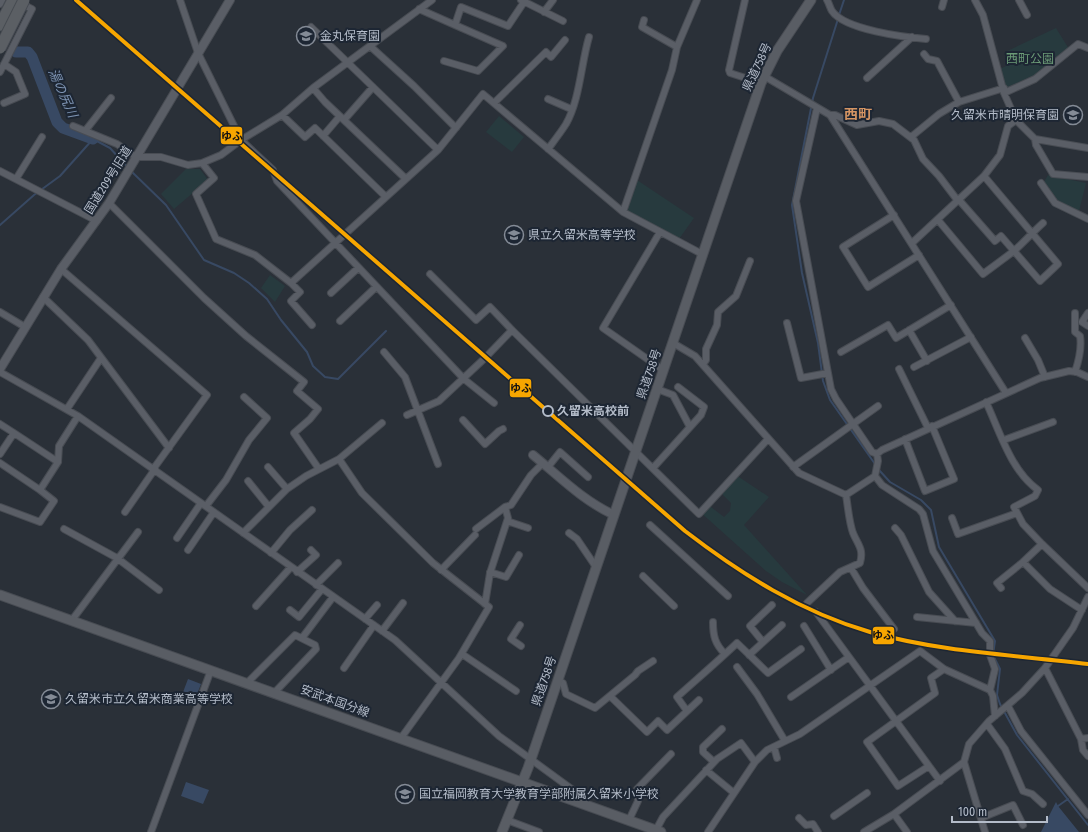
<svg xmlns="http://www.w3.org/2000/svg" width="1088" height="832" viewBox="0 0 1088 832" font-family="'Fira Sans Condensed','Noto Sans JP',sans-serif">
  <rect width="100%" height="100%" fill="#2a3038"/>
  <path fill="#273a3e" d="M1056 28 1069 49 1041 72 1006 88 1000 69 1010 64 1005 52Z
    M499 116 524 137 512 152 486 132Z
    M186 169H200L208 180 174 209 161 194Z
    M1048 175 1086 183 1079 211 1056 200 1044 182Z
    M637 180 694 218 679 239 627 212Z
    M270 275 285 286 275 302 261 288Z
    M736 475 769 497 744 525 807 595 782 582 766 571 699 511 707 504 724 517 730 511 731 503 719 491Z"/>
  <path fill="#384963" d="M188 679 201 684 193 705 180 700Z
    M186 782 209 790 203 804 181 796Z
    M1056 802 1058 806 1079 832H1041Z"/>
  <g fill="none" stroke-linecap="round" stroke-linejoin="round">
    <path stroke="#384963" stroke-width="2" d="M839 15 844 0
      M838 19 813 98 792 205 802 273 818 343 823 381 830 400 875 464
      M131 171 166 205 204 260 234 273 249 283 267 299 281 320 307 352 313 366 325 377 338 379 386 331
      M0 225 34 195 60 176 93 139 110 148 128 168
      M879 470 890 482 921 500 931 510 939 547 995 641 993 655 1000 669 997 695 1000 704 1017 735 1088 825
      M1058 806 1068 799"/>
    <path stroke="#384963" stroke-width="11" d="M16 52H28L32 57 57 122 63 128 93 139"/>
    <defs>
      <path id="minor" d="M180 0 198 53 241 140 273 170 277 181 464 379 494 403
        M521 0 563 21
        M745 0 729 70 730 73 761 83
        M827 0C829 3 830 8 832 11 845 30 904 37 926 39
        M975 0 983 15 1004 93 1016 120 1035 139 1036 145 1053 174 1088 177
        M1019 0 1027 15
        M0 4 2 0
        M942 7 944 0
        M419 9 455 25 461 7 508 26 524 2
        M544 12 553 0
        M644 20 642 27 677 47
        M311 27 438 150
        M370 46 414 86 456 128
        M924 54 928 59 937 61 959 102
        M444 61 478 71 503 46 455 25
        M0 72 32 9 20 3
        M764 76 830 115 1006 393
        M867 78 912 37
        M313 88 325 102 406 179
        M1004 93 1035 79 1078 44 1088 48
        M548 99 571 109
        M4 103 25 94 16 72 4 64
        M494 103 546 52 551 57 565 40
        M817 108 796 201 831 389 836 399 872 452 877 454
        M282 115 305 137 315 128 386 197
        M830 115H835L857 125 879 121 893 124 914 140 923 159 939 176 958 201
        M344 120 373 87
        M73 126 117 144 136 157H161L188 165 202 163 221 155 241 140 282 115 313 88 432 0
        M85 131 111 98
        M323 136 340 116
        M911 137 939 114 959 102 1004 88
        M1035 139 1088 148
        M548 149C554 141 561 132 566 124 580 99 581 64 589 37
        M202 163 214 178 196 194 216 239 255 255 291 283 438 150 483 94 623 212 702 254
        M0 171 97 221
        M984 176 1058 264 1040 281 1014 251C1025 241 1033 232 1043 223
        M16 179 42 137
        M1041 183 1055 203 1088 219
        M109 203 204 298 246 336 304 382 297 391 318 409 310 419 294 433 319 469
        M623 212 672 70 677 47 697 0
        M894 215 843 247 868 287 919 255
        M938 220 983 274 1014 251 1001 236 995 241 959 200
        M660 232 603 328 663 370
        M912 243 984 176 1000 155 1008 126 1016 120
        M61 269 207 395 154 468
        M430 274 476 320 490 307 512 330
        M291 283 300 292 291 301 312 325
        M331 293 358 268
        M43 297 88 340 169 448
        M0 312 25 327
        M1088 313 1082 322 1088 326
        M340 321 376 287
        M787 323 801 378 828 373
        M909 330 927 361
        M1025 338 1038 360 1045 377
        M673 343 695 356 799 473 846 495
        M384 352 405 377 438 464
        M841 352 888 325 896 338 951 305
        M703 364 706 360V349L717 325 718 312 736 296 750 261
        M914 367 971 337
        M899 369 928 428
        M0 372 78 416 395 640 499 736 577 793 580 803
        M1075 372C1079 360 1082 348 1080 336L1075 332V313
        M657 389 673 395 690 427
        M986 402C1000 432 1011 471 1038 490L1035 496 1014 507 1023 524 1042 544 1023 562 1050 589 1082 610
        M67 409 101 358
        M407 415 439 401 485 358 512 330 699 514 768 439
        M463 420 485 444 499 431 503 429
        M0 424 14 433 0 454
        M14 433 58 462
        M905 439 925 491 954 479 932 426
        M1004 440 1053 422
        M339 459 362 493 433 563 489 607 459 658 401 738
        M0 463 40 490
        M268 467 287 489
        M548 467 560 452 588 477
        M793 467 878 406
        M653 468 701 415 704 407 678 387
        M875 476 882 485 919 509 923 514 933 551 982 633 990 641V655L995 669 990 690 993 696 995 716
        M248 481 269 507
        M846 495 875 476 878 461 877 454 882 450 1040 378 1069 371 1077 372 1088 377
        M206 506 226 480 249 440 267 418 244 397
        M0 507 40 522 54 501 40 490 58 462 59 446 78 416
        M125 512 155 469
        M952 518 958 534 1017 513
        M507 521 528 528
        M650 525 728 596
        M895 528 901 535 929 592 955 621
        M64 529 117 558 159 590
        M476 529 505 507
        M243 533 287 489 306 476 339 459 382 423
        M569 533 577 539 596 567
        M177 538 201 503
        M1042 544 1088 588
        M188 550 214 512
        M271 553 290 530 312 510
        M851 568 863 588 894 629
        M441 570 475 535
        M297 572 316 555 311 550
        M490 572 506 577 519 555
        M643 576 674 606
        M316 585 338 563
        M1001 588 997 583 1023 562
        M807 603 840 572 860 563C864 549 858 545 853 533 849 522 848 507 846 495
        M485 604 490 573 508 518 505 507 511 505 531 475 543 463
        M256 606 291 567
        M290 610 299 617 322 589
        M816 612 940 781
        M917 617 976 623
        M365 619 377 605
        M72 620 138 532
        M713 622C713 636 715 644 725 654
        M520 625 511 639 521 646
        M804 626 831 670
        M382 631 403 603
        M302 638 333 597
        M763 642 750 626 772 605
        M462 654 516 691
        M749 655 782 625
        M737 667 757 694 785 741
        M344 668 374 625
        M1045 668 1081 739 1088 738
        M557 680 563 683 566 694 595 708 635 675 638 671 653 661
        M247 683 295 635 315 645 316 649 275 692
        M610 696 647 732 658 721 667 730 699 700
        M791 697 849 657
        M1008 706 1021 731 1088 815
        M687 711 677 697C697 679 717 662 737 643L768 673 801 649
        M987 724 1005 749 1023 791 1032 794 1043 804
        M1081 739 1083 750 1088 756
        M774 747 777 758
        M714 762 703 752V747L722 729
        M929 766 898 786 867 742 935 693 931 678 944 669
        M706 770 734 793
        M894 814 907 832
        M834 816 867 793
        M799 818 806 825 813 824 818 832
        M981 818 1013 805 1023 825
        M507 820 539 832
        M629 820 638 801 637 789 671 754
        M656 830 663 817 717 759 741 743 755 762
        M151 832 211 670
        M708 832 755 762 767 750 800 734 920 651 944 669 990 690
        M864 832 894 814 964 762
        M985 832 964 762 969 744 989 721 1022 693 1045 668 1073 628 1088 597"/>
      <path id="tertiary" d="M0 369 61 269 109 203 230 0
        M533 455C560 477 582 500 614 515"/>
      <path id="secondary" d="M0 595 661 832
        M502 832 528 768 761 83 777 51 811 0"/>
      <path id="trunk" d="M0 25 13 0"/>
    </defs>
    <use href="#minor" stroke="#484c53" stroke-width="8"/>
    <use href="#tertiary" stroke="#484c53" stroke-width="10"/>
    <use href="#secondary" stroke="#484c53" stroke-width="11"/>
    <use href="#trunk" stroke="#474c53" stroke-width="13"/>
    <use href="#minor" stroke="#5a5e66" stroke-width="6"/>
    <use href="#tertiary" stroke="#5a5e66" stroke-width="8"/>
    <use href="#secondary" stroke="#595d64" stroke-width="9"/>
    <use href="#trunk" stroke="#5b5f64" stroke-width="11"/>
    <defs>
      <path id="trunk-bridge" d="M0 48 24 0"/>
    </defs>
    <use href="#trunk-bridge" stroke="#474c53" stroke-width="13" stroke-linecap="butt"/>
    <use href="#trunk-bridge" stroke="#5b5f64" stroke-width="11"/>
    <defs>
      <path id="rail-1" d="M76 0 685 531C741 574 801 612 870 632 940 652 1016 655 1088 664"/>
    </defs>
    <use href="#rail-1" stroke="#1d2633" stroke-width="7"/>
    <use href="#rail-1" stroke="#f7a600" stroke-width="4"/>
  </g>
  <defs>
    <symbol id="school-ring" viewBox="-11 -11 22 22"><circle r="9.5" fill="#1d2633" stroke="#848b96" stroke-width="1.5"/><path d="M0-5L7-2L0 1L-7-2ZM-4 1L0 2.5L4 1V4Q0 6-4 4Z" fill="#848b96"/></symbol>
  </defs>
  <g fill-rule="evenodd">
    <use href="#school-ring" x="295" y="25" width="22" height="22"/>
    <use href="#school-ring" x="1062" y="104" width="22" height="22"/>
    <use href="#school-ring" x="503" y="224" width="22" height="22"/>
    <use href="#school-ring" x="40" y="688" width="22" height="22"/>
    <use href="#school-ring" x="394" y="783" width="22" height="22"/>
  </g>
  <circle fill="#1d2633" stroke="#b4bcc9" stroke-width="2" cx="548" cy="411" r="5"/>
  <g text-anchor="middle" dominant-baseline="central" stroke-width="4" stroke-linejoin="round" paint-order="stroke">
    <g font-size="12" fill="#b4bcc9" stroke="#1d2633" text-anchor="start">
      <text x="320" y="36">金丸保育園</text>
      <text x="1059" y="115" text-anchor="end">久留米市晴明保育園</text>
      <text x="528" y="235">県立久留米高等学校</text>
      <text x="65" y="699">久留米市立久留米商業高等学校</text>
      <text x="419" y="794">国立福岡教育大学教育学部附属久留米小学校</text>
    </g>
    <g font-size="12" fill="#6b9a76" stroke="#1d2633">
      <text x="1030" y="59">西町公園</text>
    </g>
    <g font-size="12" fill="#b4bcc9" stroke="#1d2633">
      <text transform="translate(757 67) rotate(-65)">県道758号</text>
      <text transform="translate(108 180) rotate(-58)">国道209号旧道</text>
      <text transform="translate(649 374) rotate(-71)">県道758号</text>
      <text transform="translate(544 681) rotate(-71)">県道758号</text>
      <text transform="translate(335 701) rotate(20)">安武本国分線</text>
    </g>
    <g font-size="12" font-weight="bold" fill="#b4bcc9" stroke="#1d2633" text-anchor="start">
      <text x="557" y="411">久留米高校前</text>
    </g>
    <g font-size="13" font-style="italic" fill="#7c92b1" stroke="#1d2633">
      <text transform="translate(63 93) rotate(66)">湯の尻川</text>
    </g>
    <g font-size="14" font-weight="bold" fill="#d59563" stroke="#1d2633">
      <text x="858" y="114">西町</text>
    </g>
  </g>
  <g stroke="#1d2633" stroke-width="1.5">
    <rect x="220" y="126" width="23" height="19" rx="4" fill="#f7a600"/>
    <rect x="509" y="378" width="23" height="20" rx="4" fill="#f7a600"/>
    <rect x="872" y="626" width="23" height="19" rx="4" fill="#f7a600"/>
  </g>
  <g font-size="11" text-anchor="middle" font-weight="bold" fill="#111">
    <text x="232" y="140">ゆふ</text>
    <text x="521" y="392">ゆふ</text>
    <text x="883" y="639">ゆふ</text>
  </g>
  <path d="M952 816v6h95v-6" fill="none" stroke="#b4bcc9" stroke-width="2"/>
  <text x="958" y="816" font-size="12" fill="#b4bcc9" stroke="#1d2633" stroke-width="3" paint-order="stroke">100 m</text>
</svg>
